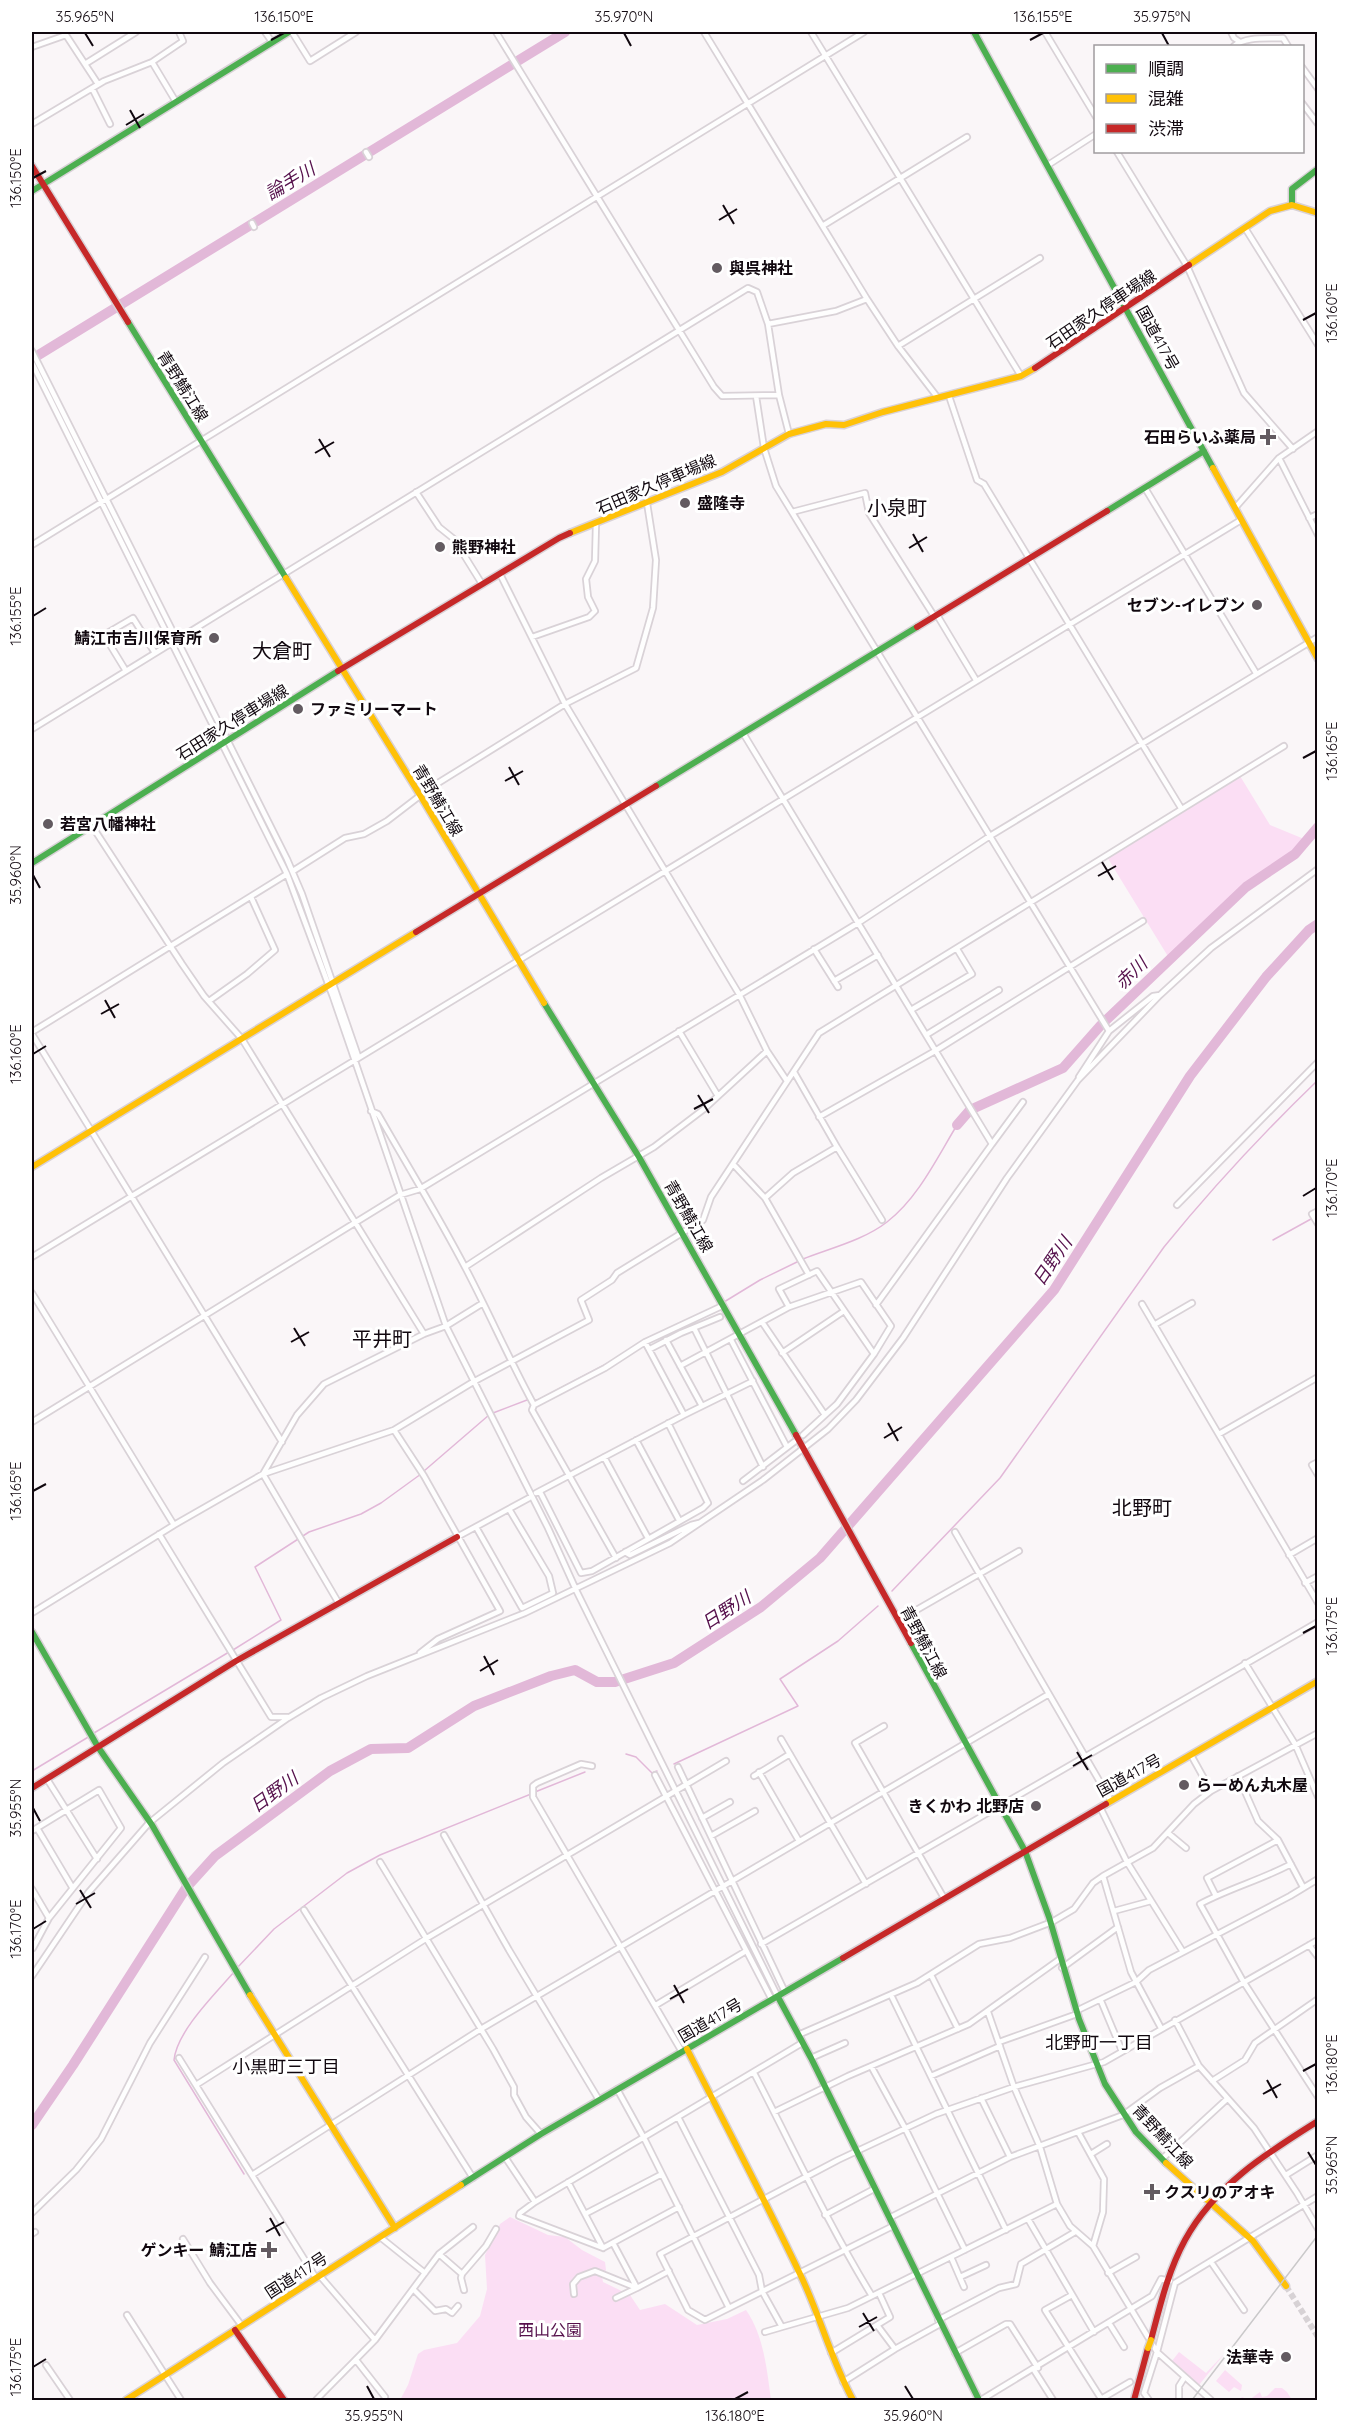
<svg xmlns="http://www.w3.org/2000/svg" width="1349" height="2432" viewBox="0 0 1349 2432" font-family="Quicksand,'Noto Sans JP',sans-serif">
  <rect width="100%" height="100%" fill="#faf6f8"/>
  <path fill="#fbdef4" d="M1240 776 1270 825 1304 839 1295 850 1269 871 1245 882 1169 958 1107 857Z
    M510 2217 548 2235 565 2237 582 2250 605 2262 606 2270 602 2277 603 2282 630 2295 640 2310 665 2304 697 2325 727 2319 746 2310C764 2336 767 2370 771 2400H400L408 2385 418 2354 424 2350 457 2343 480 2316 487 2289 485 2255 500 2224Z
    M1179 2352 1206 2373 1225 2353 1199 2385 1172 2361Z
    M1225 2370 1242 2385 1241 2391 1234 2387 1229 2392 1216 2381Z
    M1275 2388H1282L1287 2392 1292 2400H1239L1242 2397 1249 2400 1260 2392 1262 2397 1267 2396Z"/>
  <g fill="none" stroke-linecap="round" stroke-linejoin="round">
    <path stroke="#e2b8d8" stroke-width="1.5" d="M1317 1216 1318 1215
      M1273 1240 1311 1219
      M803 1259C831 1248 864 1240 887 1222 918 1198 937 1158 957 1125
      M724 1302 760 1280 799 1261
      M493 1413 527 1400H538L614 1360
      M424 1471 489 1415
      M892 1591 1000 1478 1164 1247C1212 1188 1263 1133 1318 1080
      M233 1650 281 1620 255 1567 309 1532 361 1514 381 1503 421 1474
      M94 1733 229 1652
      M626 1754 636 1757 652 1773 657 1771
      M674 1764 798 1706 780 1679 838 1641 878 1606
      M32 1771 90 1736
      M535 1792 585 1772
      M237 1968 274 1929 347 1873 380 1855 531 1794
      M234 1972C215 1994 177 2031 174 2060L244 2174"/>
    <path stroke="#e2b8d8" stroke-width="10" d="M32 359 565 32
      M957 1125 970 1110 1063 1068 1101 1025 1246 887 1295 854 1318 827
      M32 2125 73 2065 186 1888 215 1856 330 1771 371 1749 408 1748 474 1706 551 1676 575 1670 597 1682H615L674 1663 761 1607 820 1558 1054 1290 1190 1076 1266 977 1309 930 1318 924"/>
    <path stroke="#d7d2d5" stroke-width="6" stroke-dasharray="6 3" stroke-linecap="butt" d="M1286 2286 1318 2337"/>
    <defs>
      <path id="street" d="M64 32 98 84
        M265 32 272 42
        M292 32 310 61 356 32
        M496 32 714 387 722 396 779 395
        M704 32 867 299 898 346 938 398
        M811 32 1021 376
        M1045 32 1096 117
        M1231 32 1234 38 1240 42
        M1234 46C1247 36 1267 39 1283 38L1288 46
        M32 47 66 35
        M152 62 176 102
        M85 64 136 32
        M1302 67 1318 89
        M92 88 110 124
        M1302 103 1318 124
        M32 124 104 81 152 62 183 41 179 32
        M366 152 369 157
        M1117 152 1187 266 1244 393 1293 449
        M1048 165 1096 134
        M252 223 254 227
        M824 225 967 137
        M1245 228 1318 345
        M768 324 836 311 867 299
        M898 346 1040 258
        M32 351 287 859 302 894 358 1056
        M32 363 287 874 333 997 446 1326 548 1528 577 1592 778 1997
        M756 396 764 448 776 486 1109 1031 1079 1077
        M949 396 977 480 984 484 1181 808
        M1279 458 1318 535
        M1145 488 1256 673
        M416 492 439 527 454 539 482 584
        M1235 508 1279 458 1318 431
        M792 512 865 493 869 513 934 616
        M1309 518 1318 514
        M32 545 864 32
        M500 574 565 704 739 994 767 1051 787 1081
        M937 615 976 680
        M532 637 589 617 595 611 588 597 586 579 595 561 596 524
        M126 671 104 635 133 618 155 653
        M32 729 748 288 757 292 768 324 779 395 789 434
        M743 733 992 1144 876 1305
        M97 824 94 829 182 964 204 996 242 1039 424 1334
        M293 871 345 838 364 834 387 821 430 788 565 704 636 668 653 608 656 560 647 503
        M814 949 838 987
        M834 981 878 955
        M209 1001 247 974 275 950 251 897
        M911 1010 972 974 957 949
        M679 1031 718 1096
        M1109 1031 1153 996 1160 995
        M32 1032 287 874
        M32 1034 282 1442
        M926 1035 999 990
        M794 1072 837 1147 882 1220
        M371 1111 378 1114C407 1165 439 1217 466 1269 490 1315 510 1361 534 1405L532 1410 616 1558
        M819 1117 935 1051 1143 921
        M992 1144 1023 1102
        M733 1164 765 1198 809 1275
        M765 1198 793 1173 837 1147
        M1177 1205 1318 1062
        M1318 1211 1312 1214 1318 1224
        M32 1257 1241 520
        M465 1267 601 1178 654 1147 704 1109 767 1051
        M32 1293 174 1525
        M1142 1304 1318 1603
        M789 1307 779 1289 817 1271 874 1354
        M762 1322 825 1415
        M1154 1325 1192 1303
        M694 1328 763 1467
        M666 1340 702 1406
        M731 1340 787 1447
        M645 1342 684 1415
        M650 1349 681 1333 720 1317
        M782 1353 844 1311
        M680 1366 789 1307 861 1282 891 1326 874 1354 837 1404 803 1435
        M534 1405 605 1368 645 1342 722 1306
        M32 1422 400 1195 420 1189 858 923 990 836 1318 637
        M394 1430 424 1476 500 1611 438 1639 420 1653
        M1219 1434 1318 1377
        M636 1440 679 1520
        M604 1457 648 1538
        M1318 1462 1312 1465 1318 1475
        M263 1474 297 1415 324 1384 424 1334 446 1326 483 1303
        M263 1474 338 1602
        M743 1481 794 1442
        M540 1492 581 1573 592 1571 703 1508 708 1503 668 1423
        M536 1493 684 1415 753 1381
        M476 1527 522 1608 553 1593 549 1576 509 1509
        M955 1532 1111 1801
        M159 1534 271 1717H288
        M457 1537 529 1498
        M625 1552 630 1555 691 1525 699 1523
        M1289 1555 1318 1538
        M1305 1583 1318 1576
        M32 1613 174 1525 263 1474 394 1430 473 1382 589 1320 581 1300 612 1280 617 1273 703 1220 711 1197 819 1033 1284 746
        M1245 1663 1295 1744 1318 1797
        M929 1677 934 1674 906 1616 1019 1551
        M884 1726 855 1743 944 1898
        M781 1739 866 1884
        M1191 1755 1211 1791
        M592 1766 581 1764 537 1783 533 1786V1797L682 2052
        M678 1767 785 1992
        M759 1772 799 1841
        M655 1775 772 2000
        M754 1776 790 1754
        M1238 1776 1258 1821 1278 1840 1303 1887
        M47 1779 97 1859
        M1100 1807 1127 1862 1183 1952
        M702 1818 730 1802
        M37 1828 72 1887
        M32 1831 99 1790 121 1828 49 1918 33 1948 32 1946
        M1168 1833 1186 1848
        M444 1835 509 1950 599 2100
        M711 1836 755 1811
        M380 1862 493 2049 514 2087V2095L526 2117 541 2134
        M1291 1864C1261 1880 1230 1888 1200 1904L1243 1981 1318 2097
        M32 1889 49 1918
        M1216 1896 1207 1878 1278 1840
        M304 1910 473 2178
        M1114 1911 1151 1901
        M761 1944 1318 1622
        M1309 1945 1318 1957
        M1062 1968 1118 1927
        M931 1975 958 2029
        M32 1976 88 1893 149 1823 223 1763 288 1718 321 1698 367 1676 525 1613 670 1543 763 1480 828 1429 856 1400 903 1338 1007 1178 1078 1080 1160 995 1211 948 1318 869
        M891 1995 1006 2230
        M1101 2001 1122 2051
        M656 2005 746 1951
        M1076 2011 1136 1982 1149 1970 1290 1896 1318 1879
        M988 2012 1014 2087 1040 2147 1057 2204 1070 2226 1093 2246 1157 2352 1144 2393 1149 2400
        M1175 2020 1199 2066 1254 2128 1297 2193 1318 2229
        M1161 2028 1131 1972 1103 1876 1153 1848 1194 1804 1211 1791 1318 1733
        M798 2035 917 1983 979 1944 1010 1938 1052 1922 1074 1909 1093 1883 1103 1876
        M999 2042 1077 2014
        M179 2058 316 2278
        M811 2058 845 2043
        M871 2066 905 2128 965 2250
        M754 2073C793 2148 828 2224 872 2296
        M931 2076 1000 2046
        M1212 2081 1245 2060 1255 2043 1318 1999
        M196 2085 427 1938 726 1761
        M617 2089 644 2138 729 2308
        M981 2098 1010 2157
        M774 2112 848 2076 969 2024 1060 1959
        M678 2117 759 2275 762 2291 782 2327 848 2308 1057 2204
        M1078 2132 1104 2179 1103 2212 1093 2246
        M1091 2154 1107 2144
        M505 2157 535 2202 802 2043
        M1163 2158 1227 2099
        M252 2175 481 2029 1049 1694
        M1286 2175 1318 2155
        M568 2182 603 2248 679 2207
        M535 2202 520 2213 519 2216 603 2248
        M32 2213 76 2170 101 2139 150 2043 205 1957
        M585 2214 662 2174
        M825 2215 874 2189
        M889 2218 1010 2157 1123 2115 1160 2088 1199 2066
        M1028 2219 1094 2332
        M893 2226 705 2320 688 2310 660 2254 838 2160 936 2114 1014 2087 1104 2062 1318 1940
        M32 2234 35 2232
        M380 2237 425 2273
        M183 2239 210 2283 242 2326
        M613 2243 637 2288 669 2271
        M439 2254 462 2274 486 2246 496 2229
        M951 2257 964 2287
        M1211 2262 1244 2310
        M1108 2273 1136 2257
        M462 2274 461 2278 464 2290
        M320 2276 375 2340
        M960 2277 986 2265
        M414 2290 435 2311 446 2309 452 2313 458 2306
        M574 2294 573 2284 579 2277 595 2271 637 2288 616 2298
        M1072 2295 1045 2310 1102 2400
        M127 2315 181 2400
        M938 2320 999 2288 1016 2284 1021 2264 1075 2232
        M1109 2323 1124 2347
        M877 2325 895 2349
        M765 2332 782 2327
        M831 2353 890 2317 879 2293
        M955 2353 1006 2324H1010L1038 2368
        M356 2360 385 2397
        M46 2365 70 2400
        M1034 2370 1053 2400
        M843 2382 895 2349 940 2324
        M1101 2399 1130 2382
        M316 2400 375 2340 439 2254 473 2227
        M981 2400 1152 2296 1161 2279 1170 2281
        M1179 2400V2386L1184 2378
        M1211 2400 1157 2352 1175 2283 1318 2196"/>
      <path id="fast" d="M974 32 1213 468
        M32 191 289 32
        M1292 205V189L1318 169
        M128 322 286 578
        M1107 511 1204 451
        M656 786 917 627
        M32 863 338 671
        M544 1003 639 1157 796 1435
        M32 1632 98 1747 152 1825 250 1995
        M911 1643 1025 1851 1049 1917 1079 2019 1105 2084 1136 2132 1166 2163
        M778 1997 811 2058 979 2400
        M461 2185 541 2134 843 1958"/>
      <path id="slow" d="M1189 265 1270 211 1292 205 1318 213
        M1213 468 1318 659
        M570 533 722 472 789 434 826 424 844 425 883 412 1021 376 1035 368
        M286 578 420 795 544 1003
        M32 1167 416 932
        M1106 1804 1318 1681
        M250 1995 395 2228
        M687 2049C725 2124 764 2198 800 2274 820 2315 831 2360 853 2400
        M1166 2163 1253 2241 1286 2286
        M126 2400 461 2185"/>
      <path id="jam" d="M32 166 128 322
        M1035 368 1189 265
        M917 627 1107 511
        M338 671 559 538 570 533
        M416 932 656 786
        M796 1435 911 1643
        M32 1788 236 1661 457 1537
        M843 1958 1106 1804
        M235 2330 284 2400
        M1151 2340C1160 2306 1168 2271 1185 2240 1215 2185 1267 2153 1318 2121
        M1134 2400 1148 2348"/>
    </defs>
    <use href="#street" stroke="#d9d2d7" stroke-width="8"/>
    <use href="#fast" stroke="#d9d2d7" stroke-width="9"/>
    <use href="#slow" stroke="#d9d2d7" stroke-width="9"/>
    <use href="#jam" stroke="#d9d2d7" stroke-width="9"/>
    <use href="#street" stroke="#fefefe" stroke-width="4.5"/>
    <use href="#fast" stroke="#4caf50" stroke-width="6"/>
    <use href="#slow" stroke="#ffc107" stroke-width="6"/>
    <use href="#jam" stroke="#c62828" stroke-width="6"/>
    <path stroke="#cac9ca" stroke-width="1.5" d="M1192 2400 1318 2235"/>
    <defs>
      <path id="slow-bridge" d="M1148 2348 1151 2340"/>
    </defs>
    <use href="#slow-bridge" stroke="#d9d2d7" stroke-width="9" stroke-linecap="butt"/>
    <use href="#slow-bridge" stroke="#ffc107" stroke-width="6"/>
  </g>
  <path fill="none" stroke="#11080f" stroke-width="2" d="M85 33 93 46M624 33 631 46M1162 33 1169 46M271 40 284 33M1030 40 1043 33M130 110 140 128M126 125 144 114M33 178 46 171M723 205 734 224M719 220 737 209M1303 320 1316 313M319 439 330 457M315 453 334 442M913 534 923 552M909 548 927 537M33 616 46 608M1303 758 1316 751M509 767 519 785M505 781 523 771M1102 862 1113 880M33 875 40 888M1098 876 1116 866M105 1000 115 1018M101 1014 119 1004M33 1054 46 1046M698 1095 709 1113M694 1109 713 1099M1303 1196 1316 1188M294 1328 305 1346M291 1342 309 1332M888 1423 898 1441M884 1438 902 1427M33 1491 46 1484M1303 1633 1316 1626M484 1656 494 1675M480 1671 498 1660M1077 1752 1088 1770M1073 1766 1092 1755M33 1808 40 1821M80 1890 91 1908M76 1904 95 1893M33 1929 46 1921M674 1985 684 2003M670 1999 688 1989M1303 2071 1316 2064M1267 2080 1277 2098M1263 2094 1281 2084M1308 2152 1316 2165M270 2218 280 2236M266 2232 284 2222M863 2313 874 2331M859 2327 877 2317M33 2367 46 2359M367 2386 374 2399M905 2386 913 2399M735 2399 748 2392"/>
  <g fill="#635b61" stroke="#fff" stroke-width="2">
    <circle cx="717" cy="268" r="6"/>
    <path d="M1265 428h6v6h6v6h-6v6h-6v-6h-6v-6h6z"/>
    <circle cx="685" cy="503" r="6"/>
    <circle cx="440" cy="547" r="6"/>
    <circle cx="1257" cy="605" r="6"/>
    <circle cx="214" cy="638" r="6"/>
    <circle cx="298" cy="709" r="6"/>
    <circle cx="48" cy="824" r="6"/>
    <circle cx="1184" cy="1785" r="6"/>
    <circle cx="1036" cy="1806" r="6"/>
    <path d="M1149 2183h6v6h6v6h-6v6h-6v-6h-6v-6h6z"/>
    <path d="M266 2241h6v6h6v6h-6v6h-6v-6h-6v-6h6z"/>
    <circle cx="1286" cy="2357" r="6"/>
  </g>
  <g text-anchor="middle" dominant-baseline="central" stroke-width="6" stroke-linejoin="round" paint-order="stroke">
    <g font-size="16" font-weight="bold" fill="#11080f" stroke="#fff" text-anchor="start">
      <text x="729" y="268">與呉神社</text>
      <text x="1256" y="437" text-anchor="end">石田らいふ薬局</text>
      <text x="697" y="503">盛隆寺</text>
      <text x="452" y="547">熊野神社</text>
      <text x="1245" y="605" text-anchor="end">セブン-イレブン</text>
      <text x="202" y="638" text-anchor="end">鯖江市吉川保育所</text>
      <text x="310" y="709">ファミリーマート</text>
      <text x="60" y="824">若宮八幡神社</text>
      <text x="1196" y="1785">らーめん丸木屋</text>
      <text x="1024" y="1806" text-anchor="end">きくかわ 北野店</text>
      <text x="1164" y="2192">クスリのアオキ</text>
      <text x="257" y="2250" text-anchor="end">ゲンキー 鯖江店</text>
      <text x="1274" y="2357" text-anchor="end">法華寺</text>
    </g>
    <g font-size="16" fill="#11080f" stroke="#fff">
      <text transform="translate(1101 309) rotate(-34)">石田家久停車場線</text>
      <text transform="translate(1158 338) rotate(61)">国道417号</text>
      <text transform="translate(183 386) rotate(58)">青野鯖江線</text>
      <text transform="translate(656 484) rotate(-23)">石田家久停車場線</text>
      <text transform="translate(232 722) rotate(-32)">石田家久停車場線</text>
      <text transform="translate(438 800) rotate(59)">青野鯖江線</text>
      <text transform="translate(689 1216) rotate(60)">青野鯖江線</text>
      <text transform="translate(924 1642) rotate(62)">青野鯖江線</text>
      <text transform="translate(1129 1775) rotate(-29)">国道417号</text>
      <text transform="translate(710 2020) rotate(-30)">国道417号</text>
      <text transform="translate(1163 2136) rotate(47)">青野鯖江線</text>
      <text transform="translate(296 2275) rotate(-33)">国道417号</text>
    </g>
    <g font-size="16" fill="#56114c" stroke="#fff">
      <text x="550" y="2330">西山公園</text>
    </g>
    <g font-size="18" font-style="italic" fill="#56114c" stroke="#fff">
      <text transform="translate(290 181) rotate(-31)">論手川</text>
      <text transform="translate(1131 973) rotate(-44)">赤川</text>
      <text transform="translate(1052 1261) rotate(-56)">日野川</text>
      <text transform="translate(726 1610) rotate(-33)">日野川</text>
      <text transform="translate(274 1792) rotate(-36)">日野川</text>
    </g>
    <g font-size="18" fill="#11080f" stroke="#fff">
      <text x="1099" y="2042">北野町一丁目</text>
      <text x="286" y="2066">小黒町三丁目</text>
    </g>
    <g font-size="20" fill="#11080f" stroke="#fff">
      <text x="897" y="507">小泉町</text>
      <text x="282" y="650">大倉町</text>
      <text x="382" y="1338">平井町</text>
      <text x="1142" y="1507">北野町</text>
    </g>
  </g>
  <rect width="1349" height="2432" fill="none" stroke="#ffffff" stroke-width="66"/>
  <rect x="1094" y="45" width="210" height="108" fill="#ffffff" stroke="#a09c9f" stroke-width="1.5"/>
  <rect x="1106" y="64" width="30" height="9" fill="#4caf50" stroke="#a09c9f" stroke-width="1.5"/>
  <text x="1148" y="75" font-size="18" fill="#11080f">順調</text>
  <rect x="1106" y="94" width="30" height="9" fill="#ffc107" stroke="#a09c9f" stroke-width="1.5"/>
  <text x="1148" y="105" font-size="18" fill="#11080f">混雑</text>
  <rect x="1106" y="124" width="30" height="9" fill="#c62828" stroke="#a09c9f" stroke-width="1.5"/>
  <text x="1148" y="135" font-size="18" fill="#11080f">渋滞</text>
  <rect x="33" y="33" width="1283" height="2366" fill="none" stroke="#11080f" stroke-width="2"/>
  <g font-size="15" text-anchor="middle" fill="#11080f">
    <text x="85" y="22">35.965°N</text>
    <text x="284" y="22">136.150°E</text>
    <text x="624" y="22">35.970°N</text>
    <text x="1043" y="22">136.155°E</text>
    <text x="1162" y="22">35.975°N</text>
    <text transform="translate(16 178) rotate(-90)" y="5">136.150°E</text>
    <text transform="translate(1332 313) rotate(-90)" y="5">136.160°E</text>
    <text transform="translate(16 616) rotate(-90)" y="5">136.155°E</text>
    <text transform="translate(1332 751) rotate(-90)" y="5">136.165°E</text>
    <text transform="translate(16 875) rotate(-90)" y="5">35.960°N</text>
    <text transform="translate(16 1054) rotate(-90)" y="5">136.160°E</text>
    <text transform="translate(1332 1188) rotate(-90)" y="5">136.170°E</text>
    <text transform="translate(16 1491) rotate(-90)" y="5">136.165°E</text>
    <text transform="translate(1332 1626) rotate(-90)" y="5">136.175°E</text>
    <text transform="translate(16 1808) rotate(-90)" y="5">35.955°N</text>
    <text transform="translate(16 1929) rotate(-90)" y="5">136.170°E</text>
    <text transform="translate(1332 2064) rotate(-90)" y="5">136.180°E</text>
    <text transform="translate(1332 2165) rotate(-90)" y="5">35.965°N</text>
    <text transform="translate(16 2367) rotate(-90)" y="5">136.175°E</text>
    <text x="374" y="2421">35.955°N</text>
    <text x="735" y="2421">136.180°E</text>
    <text x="913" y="2421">35.960°N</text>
  </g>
</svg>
